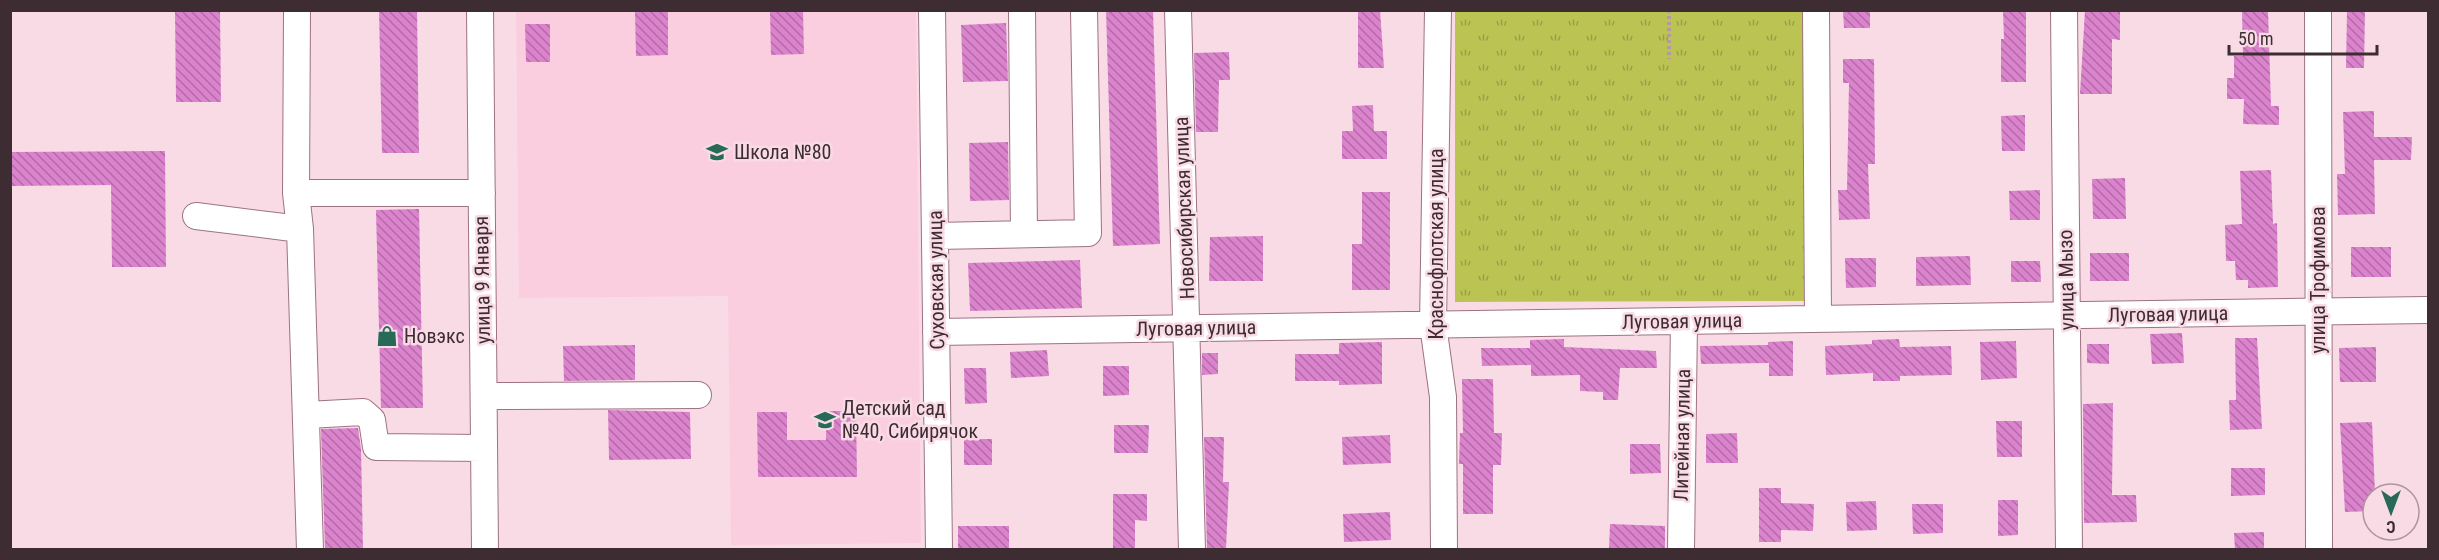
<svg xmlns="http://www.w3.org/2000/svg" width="2439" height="560" viewBox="0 0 2439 560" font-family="'Roboto Condensed',sans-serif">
  <defs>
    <pattern id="park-tufts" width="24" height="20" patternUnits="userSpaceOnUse" patternTransform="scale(1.5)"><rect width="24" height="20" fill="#bbc453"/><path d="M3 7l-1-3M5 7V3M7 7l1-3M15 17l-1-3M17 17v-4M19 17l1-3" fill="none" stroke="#999f45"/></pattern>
    <pattern id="building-back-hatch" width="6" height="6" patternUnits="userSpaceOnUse" patternTransform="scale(1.5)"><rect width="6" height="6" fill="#db83cd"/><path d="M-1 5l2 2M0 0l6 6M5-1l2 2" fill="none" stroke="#b36ba7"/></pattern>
  </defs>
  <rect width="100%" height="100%" fill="#f9dbe6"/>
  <path fill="#fbcedf" d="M516 11H916L921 543 731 545 728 296 519 298Z"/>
  <path fill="url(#park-tufts)" d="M1455 11H1803L1804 301 1455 302Z"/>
  <path fill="url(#building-back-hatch)" d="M175 10H220L221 102H176Z
    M379 10H417L419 153H382Z
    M635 10H668V55L636 56Z
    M770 10H803L804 54 771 55Z
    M1106 10H1153L1160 244 1113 246Z
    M1358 10H1380L1384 68H1358Z
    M1843 10H1870V28H1844Z
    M2003 10H2026V82H2001V39H2004Z
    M2085 10H2120V40L2112 39V94H2080Z
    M2242 10H2268L2271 106H2279V125L2243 124 2244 99H2227V78H2234V56H2243Z
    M2347 10H2365L2364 68H2346Z
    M1006 23 1008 81 963 82 961 25Z
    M525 24H550V62H526Z
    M1229 52 1230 80H1219L1218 132H1196L1194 53Z
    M1843 59H1874L1875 164H1868L1870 219 1839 220 1838 190H1847L1849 83H1843Z
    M1373 105 1374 131H1387V159H1342V131H1353L1352 106Z
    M2374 111V137H2412L2411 160H2374L2375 214 2338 215 2337 174H2345L2343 112Z
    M2025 115V151H2002L2001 116Z
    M1008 142 1009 200 970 201 969 143Z
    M165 151 166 267H112L111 185 10 186V152Z
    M2271 170 2273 224 2277 223 2278 287 2248 288V280H2236L2235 261H2226L2225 225 2242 224 2240 171Z
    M2125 178 2126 219H2093L2092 179Z
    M2040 190V220H2010L2009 191Z
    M1362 192H1390V290H1352V244H1362Z
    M419 209 423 408H381L376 210Z
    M1263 236V281H1209L1210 237Z
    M2351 247H2391V277H2351Z
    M2090 253H2129V281H2090Z
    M1970 256 1971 285 1916 286V257Z
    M1845 258H1876V287L1846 288Z
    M1080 260 1082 308 970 311 968 263Z
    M2011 261H2040L2041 282H2011Z
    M2182 333 2184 363 2152 364 2150 334Z
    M2235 338H2257L2262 429 2230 430 2229 400H2236Z
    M1564 339V347L1656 351 1657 368H1620L1618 400H1603V392L1580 391V375L1531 376V365L1482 366 1481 348H1530V340Z
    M1899 339 1900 347 1951 346 1952 375 1900 376V381H1873V373L1826 375 1825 346 1872 344V340Z
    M1793 341V376H1769V363L1701 364 1700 346 1768 345V342Z
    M2016 341 2017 378 1981 380 1980 342Z
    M1382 342V384L1339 385V381H1295V354H1339V343Z
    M2087 344H2109V364L2087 363Z
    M635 345V380L564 381 563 346Z
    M2376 347V382H2340L2339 348Z
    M1047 350 1049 376 1011 378 1010 352Z
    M1202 353H1218V374L1202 375Z
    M1103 366H1129V395L1103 396Z
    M964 368H986L987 403 965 404Z
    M1462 379H1493L1494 433H1502L1501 465H1493V514H1463V464H1459L1460 433H1463Z
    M2113 403 2112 495H2136L2137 522 2084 523 2083 404Z
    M608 410 690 412 691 459 609 460Z
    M826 411H856L857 477H758L757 412H787V440H826Z
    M1996 421H2022V457H1997Z
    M2372 422 2375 494H2373V511L2345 512 2340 423Z
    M1114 425H1149L1148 453H1114Z
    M358 428 361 449 363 549H325L321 429Z
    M1737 433 1738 463H1706V434Z
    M1390 435 1391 463 1343 465 1342 437Z
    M1204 437H1224L1223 482H1229L1226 549H1207Z
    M964 439H992V465H964Z
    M1630 444H1660L1661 473 1630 474Z
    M2231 468H2265V495L2231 496Z
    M1759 488H1781V503L1814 504 1813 531 1781 530V542H1759Z
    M1113 494H1147V521L1135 520V549H1113Z
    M1998 500H2018V535L1998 536Z
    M1876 501 1877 530 1847 531 1846 502Z
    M1912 504H1943V533L1913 534Z
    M1390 512 1391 540 1344 542 1343 514Z
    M1610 524 1665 526V549H1609Z
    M958 526H1009V549H958Z
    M2264 532V549H2235L2234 533Z"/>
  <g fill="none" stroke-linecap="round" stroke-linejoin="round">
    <defs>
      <path id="minor" d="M297 10 296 193 300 229 310 550
        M480 10 485 550
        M932 10 939 550
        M1022 10 1024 234
        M1178 10 1192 550
        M1438 10 1433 325 1443 397 1444 550
        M1816 10 1818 319
        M2064 10 2069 550
        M2318 10 2319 550
        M296 193H482
        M196 216 300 229
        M935 236 1088 233 1084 10
        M936 332 2428 310
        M484 396 698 395
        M307 415 363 412 372 420 376 447 484 448
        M1681 550 1684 321"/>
    </defs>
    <use href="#minor" stroke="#9d7283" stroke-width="28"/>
    <path stroke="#b299a2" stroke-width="4" stroke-dasharray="3 3" stroke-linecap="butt" d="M1669 10V59"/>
    <use href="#minor" stroke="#fff" stroke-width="26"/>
  </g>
  <defs>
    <symbol id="school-bare" viewBox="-9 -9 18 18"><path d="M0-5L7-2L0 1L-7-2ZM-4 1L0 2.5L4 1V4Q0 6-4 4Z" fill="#286958" stroke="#f9dbe6" stroke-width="2.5" paint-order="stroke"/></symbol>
    <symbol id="shop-bare" viewBox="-9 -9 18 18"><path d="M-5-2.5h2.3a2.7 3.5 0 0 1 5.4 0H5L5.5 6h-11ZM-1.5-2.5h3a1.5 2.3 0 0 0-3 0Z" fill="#286958" stroke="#f9dbe6" stroke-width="2.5" paint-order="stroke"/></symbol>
  </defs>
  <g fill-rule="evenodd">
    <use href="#school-bare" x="702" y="137" width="30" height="30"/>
    <use href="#shop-bare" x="372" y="321" width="30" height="30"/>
    <use href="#school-bare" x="810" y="405" width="30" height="30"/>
  </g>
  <g text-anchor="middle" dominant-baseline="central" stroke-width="5" stroke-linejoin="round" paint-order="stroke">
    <g font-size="20" fill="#3e2c33" stroke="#f9dbe6" text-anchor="start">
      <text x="734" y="152">Школа №80</text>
      <text x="404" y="336">Новэкс</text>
      <text x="842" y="408">Детский сад<tspan x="842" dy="23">№40, Сибирячок</tspan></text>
    </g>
    <g font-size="20" fill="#3e2c33" stroke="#f9dbe6">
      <text transform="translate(1184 208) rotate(-92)">Новосибирская улица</text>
      <text transform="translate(1436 244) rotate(-90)">Краснофлотская улица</text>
      <text transform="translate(482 280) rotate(-91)">улица 9 Января</text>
      <text transform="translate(936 280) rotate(-91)">Суховская улица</text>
      <text transform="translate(2066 280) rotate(-91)">улица Мызо</text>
      <text transform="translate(2318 280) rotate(-90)">улица Трофимова</text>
      <text transform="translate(2168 314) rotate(-1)">Луговая улица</text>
      <text transform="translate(1682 321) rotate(-1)">Луговая улица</text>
      <text transform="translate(1196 328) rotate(-1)">Луговая улица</text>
      <text transform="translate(1682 435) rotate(-89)">Литейная улица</text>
    </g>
  </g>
  <rect width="2439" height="560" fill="none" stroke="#3e2c33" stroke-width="24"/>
  <g transform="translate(2391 512) rotate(180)"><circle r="28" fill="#f9dbe6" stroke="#ae959e" stroke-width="1.5"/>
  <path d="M0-4.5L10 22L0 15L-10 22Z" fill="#286958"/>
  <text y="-9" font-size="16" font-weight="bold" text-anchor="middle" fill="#3e2c33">С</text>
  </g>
  <path d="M2229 45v9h148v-9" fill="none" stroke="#3e2c33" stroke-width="3"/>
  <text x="2238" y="45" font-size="18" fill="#3e2c33" stroke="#f9dbe6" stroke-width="4.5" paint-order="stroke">50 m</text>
</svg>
